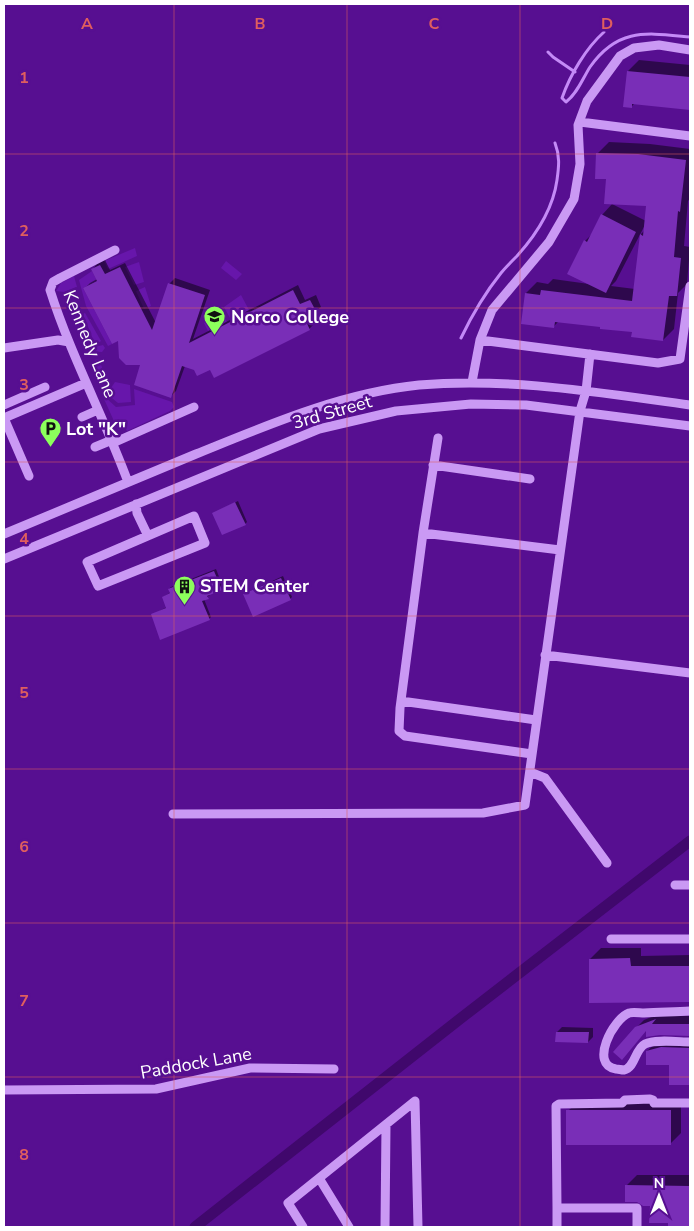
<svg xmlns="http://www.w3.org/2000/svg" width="694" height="1231" viewBox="0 0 694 1231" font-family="'Nunito Sans',sans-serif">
  <rect width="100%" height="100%" fill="#570f91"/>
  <path fill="#6716ab" d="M135 248 137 256 108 269 104 261Z
    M226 261 242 274 236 280 221 268Z
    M139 262 144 282 134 285 125 267Z
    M92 271 97 281 83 288 112 344 108 346 86 306 79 280Z
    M74 276 77 287 64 292 56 291 61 283Z
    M145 287 151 306 144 309 136 291Z
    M241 295 249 310 231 320 224 307Z
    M221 311 227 322 208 331 204 323Z
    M85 313 101 341 98 343 99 346 103 345 105 348 102 352 86 351 85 348 94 342 83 314Z
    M99 359 103 370 109 378 105 384C96 378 92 370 95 360Z
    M115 382 130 385 131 402 118 403 107 394Z
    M134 389 172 402 174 407 170 411 127 431 125 428 118 430 104 399 105 397 116 407 135 405Z"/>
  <path fill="#0007" fill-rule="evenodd" d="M639 60 690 65V109L635 103 632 106 628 71Z
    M609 142 650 144 690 149V198L688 201 684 246 690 247 687 284 678 293 674 329 663 340 633 331 602 326 559 321 554 326 526 293 537 282 548 284 553 279 589 284 585 241 592 234 602 215 612 204 646 221 648 205 607 178 598 153ZM646 223 645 230 641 234 635 289 611 286 616 281Z
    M105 260 110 270 125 263 156 323 169 284 175 278 210 290 193 339 298 285 305 300 316 295 321 307 310 315 315 323 309 329 215 376 210 368 195 369 185 366 176 391 171 396 119 339 85 288 90 283 97 279 92 270 97 264Z
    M238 501 247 522 245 524 214 513Z
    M216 569 223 587 209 593 210 595 204 599 211 617 209 619 152 615 167 607 163 597 171 592 169 589 171 587Z
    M283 576 292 597 290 599 244 594Z
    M601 948H641V956L690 955V1001L591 1002 590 959Z
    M661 1013 658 1016H690V1033H647V1029L636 1028 644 1020Z
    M562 1027 593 1028V1037L588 1042 557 1032Z
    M656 1043H690V1084H670V1064L647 1051Z
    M579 1100H681V1133L670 1144 568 1111Z
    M637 1175H690V1227H669V1222L651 1205 626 1186Z"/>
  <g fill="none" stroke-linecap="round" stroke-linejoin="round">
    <path stroke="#c48af7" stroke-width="3" d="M604 32C586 48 570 75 562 98L566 102C577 94 583 78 590 67 618 27 647 33 690 37
      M548 52 553 57 575 72
      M461 338C472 315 485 293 501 273 506 267 511 262 517 256 536 235 553 209 557 180 559 166 560 156 555 143"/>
    <path stroke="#40086c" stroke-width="11" d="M195 1227 465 1015 690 841"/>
  </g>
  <path fill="#792eb7" d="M627 71 690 77V110L632 104V108L623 107Z
    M596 153 638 154 686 160 680 212 678 211 674 257 681 258 677 296H669L663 341 631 337 632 332 600 329V327L555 322 554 328 521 324 525 293 540 295 541 290 632 301 640 234 643 236 646 206 604 204 606 179H595Z
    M601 214 636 232 606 293 567 274 584 240 587 242Z
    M100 265 105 274 120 267 152 330 168 283 205 295 189 343 293 290 300 304 310 300 317 313 305 319 310 330 214 378 210 370 197 376 194 370 182 366 171 398 134 385 140 365H126L119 358 118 341 112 344 83 288 97 281 91 269Z
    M235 502 246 525 222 535 212 513Z
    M214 571 222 590 207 596 209 599 202 601 210 620 160 640 151 614 166 608 162 597 170 593 168 589Z
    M281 578 291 600 253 617 243 594Z
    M630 958 631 966H690V1002L589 1003V959Z
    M656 1019 652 1024H690V1036L660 1035 646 1037V1031L622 1060 613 1052 635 1027Z
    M556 1032H589L588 1043 555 1042Z
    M661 1047 690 1048V1085H669V1065H646V1051Z
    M566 1110H671V1145H566Z
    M625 1185 690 1186V1227H668V1223H649L650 1206H643L637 1202H625Z"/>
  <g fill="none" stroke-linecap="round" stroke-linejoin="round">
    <path stroke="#ca99f4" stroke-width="9" d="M580 122 690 136
      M115 250 60 278 53 282 50 290C71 356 104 417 128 482
      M480 340 658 363 680 359 690 286
      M4 348 58 340 69 342
      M472 382 480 340 492 310 549 242 574 199 580 164 578 125 587 101 620 56 634 48 659 45 690 50
      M4 405 45 387
      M82 417 98 410
      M4 418 86 383
      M4 418 29 476
      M438 438 423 533 560 550
      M113 443 194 407
      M95 447 112 440
      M433 465 530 479
      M136 504 137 513 148 536
      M194 516 205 543 98 586 87 562Z
      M423 533 400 708 399 731 405 736 532 754
      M4 534C68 507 132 481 196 454 268 425 341 393 419 385 509 377 601 393 690 405
      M4 559 319 429 396 411 471 404 526 405 690 426
      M545 655 690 673
      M401 701 536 720
      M530 772 545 778 607 863
      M173 814 483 813 525 805 580 411 586 391 590 354
      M675 885H690
      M611 939H690
      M690 1011C675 1012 660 1012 644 1013 640 1013 633 1012 629 1013 613 1019 589 1065 616 1069 619 1069 621 1070 624 1070 635 1068 635 1049 645 1044 655 1039 679 1042 690 1042
      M4 1090 156 1089 250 1068 334 1069
      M319 1178 349 1227
      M557 1208V1227
      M303 1227 288 1203 415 1101 418 1227
      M385 1227 386 1125
      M637 1227V1208H557L556 1106 559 1104 622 1103 625 1100 650 1099 653 1100 654 1103H690"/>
  </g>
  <path fill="none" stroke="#e05e5e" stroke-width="1" stroke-opacity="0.55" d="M174 4V1227M347 4V1227M520 4V1227M4 154H690M4 308H690M4 462H690M4 616H690M4 769H690M4 923H690M4 1077H690"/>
  <defs>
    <symbol id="university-pin" viewBox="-11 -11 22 30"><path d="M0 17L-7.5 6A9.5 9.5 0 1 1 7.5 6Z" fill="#8cff5c" stroke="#570f91"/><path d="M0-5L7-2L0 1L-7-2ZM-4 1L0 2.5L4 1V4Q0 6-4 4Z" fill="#111"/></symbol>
    <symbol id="parking-pin" viewBox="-11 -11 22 30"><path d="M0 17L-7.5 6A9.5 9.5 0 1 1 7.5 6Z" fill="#8cff5c" stroke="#570f91"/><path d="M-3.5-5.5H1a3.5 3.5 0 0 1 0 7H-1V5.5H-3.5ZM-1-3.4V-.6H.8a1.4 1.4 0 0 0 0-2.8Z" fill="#111"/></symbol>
    <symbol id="building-pin" viewBox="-11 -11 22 30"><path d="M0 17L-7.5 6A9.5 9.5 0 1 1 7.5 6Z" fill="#8cff5c" stroke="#570f91"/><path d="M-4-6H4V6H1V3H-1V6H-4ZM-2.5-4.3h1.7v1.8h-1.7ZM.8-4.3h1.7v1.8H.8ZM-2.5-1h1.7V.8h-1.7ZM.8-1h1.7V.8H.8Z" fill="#111"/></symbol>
  </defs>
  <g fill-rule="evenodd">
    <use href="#university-pin" x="202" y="304" width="25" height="34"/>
    <use href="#parking-pin" x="38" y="416" width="25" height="34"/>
    <use href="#building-pin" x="172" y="574" width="25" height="34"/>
  </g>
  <g text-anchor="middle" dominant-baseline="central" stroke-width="5" stroke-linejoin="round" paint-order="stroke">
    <g font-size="18" font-weight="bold" fill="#fff" stroke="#570f91" text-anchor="start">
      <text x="231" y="317">Norco College</text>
      <text x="66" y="429">Lot "K"</text>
      <text x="200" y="586">STEM Center</text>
    </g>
    <g font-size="18" fill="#fff" stroke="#570f91">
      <text transform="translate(90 344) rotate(68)">Kennedy Lane</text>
      <text transform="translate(332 412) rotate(-16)">3rd Street</text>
      <text transform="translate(196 1063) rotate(-10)">Paddock Lane</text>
    </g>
  </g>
  <g font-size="16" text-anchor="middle" font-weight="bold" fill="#e05e5e" stroke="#570f91" stroke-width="5" stroke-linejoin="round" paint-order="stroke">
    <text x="87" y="29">A</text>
    <text x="260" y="29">B</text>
    <text x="434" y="29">C</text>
    <text x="607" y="29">D</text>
    <text x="24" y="83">1</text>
    <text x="24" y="236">2</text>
    <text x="24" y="390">3</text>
    <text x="24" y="544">4</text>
    <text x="24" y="698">5</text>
    <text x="24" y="852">6</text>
    <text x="24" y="1006">7</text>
    <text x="24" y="1160">8</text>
  </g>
  <rect width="694" height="1231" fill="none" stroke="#ffffff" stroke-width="10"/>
  <g transform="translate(659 1196)" stroke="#570f91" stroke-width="4" paint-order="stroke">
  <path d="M0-4L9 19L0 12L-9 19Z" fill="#ffffff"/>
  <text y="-8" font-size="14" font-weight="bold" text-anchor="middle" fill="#ffffff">N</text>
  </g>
</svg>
